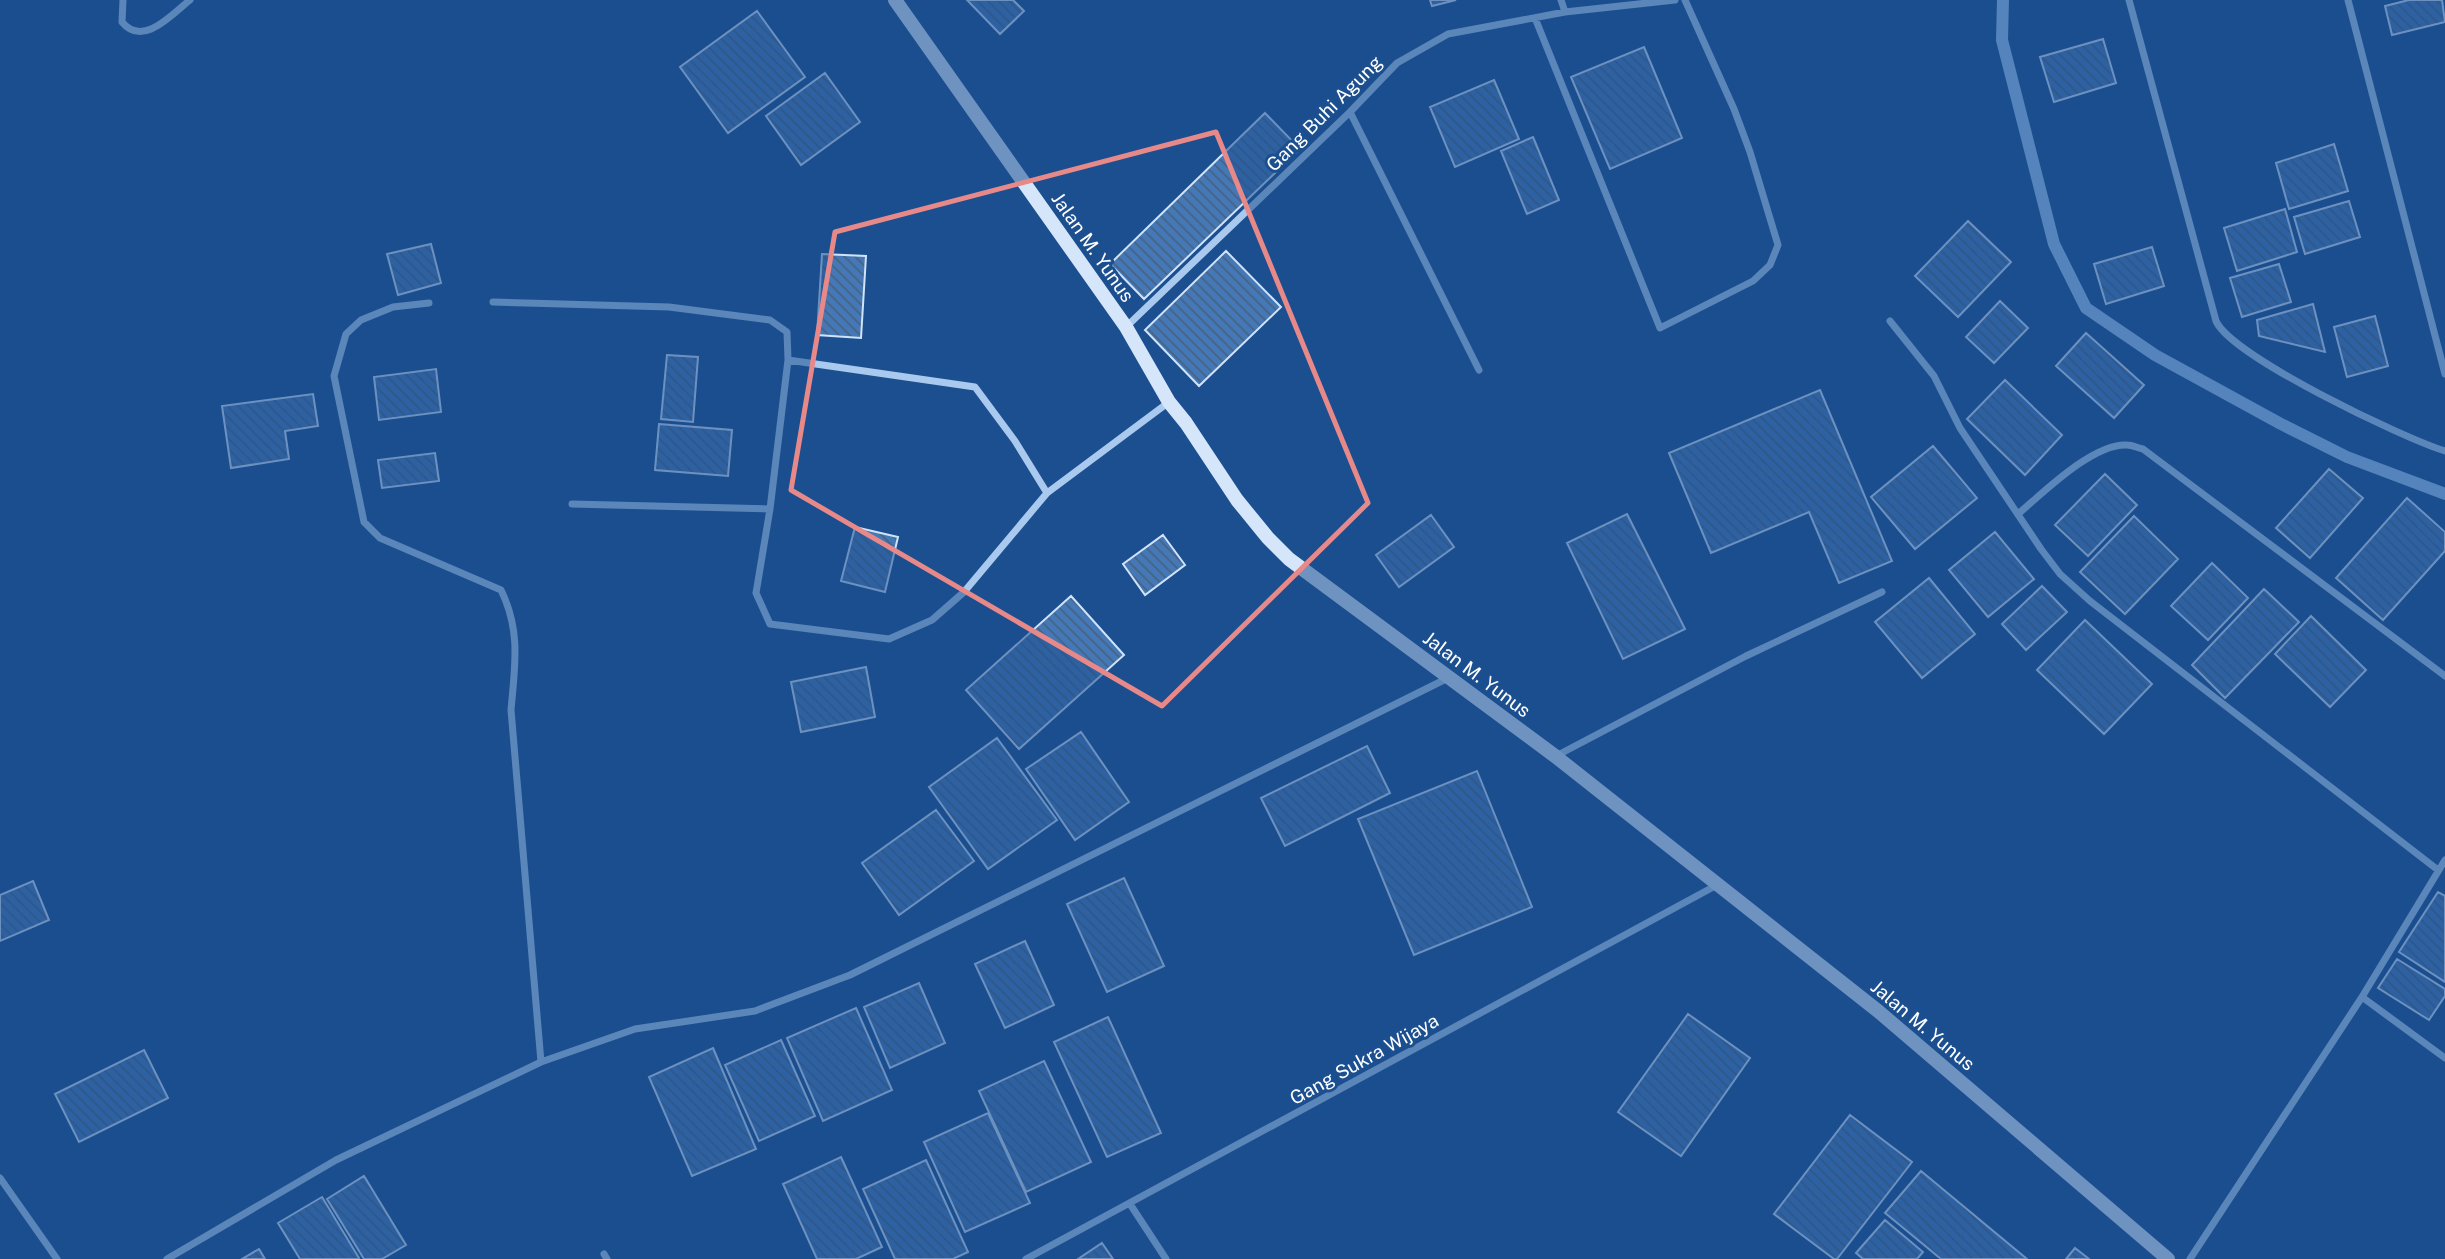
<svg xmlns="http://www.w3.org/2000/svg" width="2445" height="1259" viewBox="0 0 2445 1259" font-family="'Public Sans',sans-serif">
  <defs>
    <pattern id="building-back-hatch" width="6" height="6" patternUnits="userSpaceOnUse" patternTransform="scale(1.75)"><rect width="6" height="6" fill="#4478b7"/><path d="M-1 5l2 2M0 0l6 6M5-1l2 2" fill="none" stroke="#486282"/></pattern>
  </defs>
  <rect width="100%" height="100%" fill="#1b4f8f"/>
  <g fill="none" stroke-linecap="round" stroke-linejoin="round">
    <path stroke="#9cc4f0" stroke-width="12" d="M2003 0 2002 40 2054 244 2086 308 2155 355 2281 424 2347 457 2445 494"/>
  </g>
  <path fill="url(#building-back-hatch)" stroke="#cfe3fa" stroke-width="2" d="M967 0H1013L1024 11 1000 34Z
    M1430 0H1456L1432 6Z
    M2409 0H2442L2445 22 2392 35 2385 6Z
    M757 11 805 77 728 133 680 67Z
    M2103 39 2116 83 2054 102 2040 57Z
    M1644 47 1682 138 1610 169 1571 77Z
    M825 73 860 122 801 165 766 116Z
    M1494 80 1519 139 1455 167 1430 107Z
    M1265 113 1300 149 1144 299 1110 264Z
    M1533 137 1559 200 1527 214 1501 151Z
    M2334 144 2348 191 2289 209 2276 163Z
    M2349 201 2360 237 2305 254 2294 217Z
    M2285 209 2297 252 2237 271 2224 228Z
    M1968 221 2011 262 1958 317 1915 276Z
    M431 244 441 283 398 295 387 254Z
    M2152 247 2164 286 2106 304 2094 264Z
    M1226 251 1281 307 1199 386 1145 330Z
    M822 254 866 256 861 338 817 335Z
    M2279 264 2291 302 2242 317 2230 278Z
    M2000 301 2028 328 1994 363 1966 337Z
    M2313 304 2325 352 2259 336 2257 320Z
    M2375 316 2388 366 2347 377 2334 327Z
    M2086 333 2144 385 2114 418 2056 366Z
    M667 355 698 357 693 422 661 419Z
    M436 369 441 412 379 420 374 377Z
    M2005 380 2062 435 2025 475 1967 419Z
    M1820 390 1892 561 1839 583 1809 512 1711 553 1669 453Z
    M313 394 318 426 285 431 289 459 231 468 222 406Z
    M659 424 732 430 728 476 655 470Z
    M1933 446 1977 498 1915 549 1871 497Z
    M435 453 439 481 382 488 378 460Z
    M2329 469 2363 498 2310 558 2276 528Z
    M2105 474 2137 505 2088 556 2055 525Z
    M2407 498 2445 532V551L2383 620 2336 578Z
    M1627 514 1685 629 1623 659 1567 543Z
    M1431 515 1454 547 1399 587 1376 555Z
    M2134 516 2178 559 2125 614 2080 572Z
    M855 527 898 537 885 592 841 581Z
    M1995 532 2034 579 1988 617 1949 570Z
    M1163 535 1185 565 1145 595 1123 564Z
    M2212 563 2248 598 2208 640 2171 606Z
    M1929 578 1975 634 1922 678 1875 622Z
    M2042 586 2067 612 2026 650 2002 624Z
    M2264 589 2299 622 2225 698 2192 665Z
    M1071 596 1124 655 1019 749 966 690Z
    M2311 616 2366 670 2330 707 2275 654Z
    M2085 620 2152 684 2104 734 2037 670Z
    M866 667 875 717 801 732 791 682Z
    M1081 732 1129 802 1075 840 1026 769Z
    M997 738 1057 820 988 869 929 787Z
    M1367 746 1390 793 1285 846 1261 798Z
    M1477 771 1532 907 1414 955 1358 819Z
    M936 810 974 861 899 915 862 863Z
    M1124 878 1164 966 1107 992 1067 904Z
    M33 881 49 920 0 941V895Z
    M2438 892 2445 896V982L2399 952Z
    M1025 941 1054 1005 1005 1028 975 964Z
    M2397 959 2445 989V996L2429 1020 2378 988Z
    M919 983 945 1043 890 1068 864 1007Z
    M856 1008 892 1090 823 1121 787 1038Z
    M1688 1014 1750 1058 1681 1156 1618 1112Z
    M1108 1017 1161 1133 1107 1157 1054 1042Z
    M781 1040 815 1116 759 1141 725 1065Z
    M713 1048 756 1149 692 1176 649 1077Z
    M144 1050 168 1098 79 1142 55 1094Z
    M1044 1061 1091 1162 1026 1192 979 1091Z
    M988 1113 1030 1203 965 1232 924 1142Z
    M1850 1115 1912 1162 1837 1259H1834L1774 1214Z
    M841 1157 882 1247 856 1259H817L783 1184Z
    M926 1160 968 1252 953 1259H895L863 1189Z
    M1921 1171 2027 1259H1941L1885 1213Z
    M364 1176 406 1245 382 1259H364L327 1199Z
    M322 1197 359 1258 357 1259H300L278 1223Z
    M1885 1220 1923 1252 1917 1259H1863L1856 1253Z
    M1102 1243 1113 1259H1078Z
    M2075 1248 2089 1259H2066Z
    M259 1249 265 1259H242Z"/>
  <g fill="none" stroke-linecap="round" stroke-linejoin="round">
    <path stroke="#a9c9ee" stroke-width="7" d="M123 0 122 22C143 48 172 14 190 0
      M1561 0 1565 12
      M2129 0 2216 321C2231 356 2403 438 2445 451
      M2348 0 2445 374
      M1535 18 1660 328 1753 281 1770 265 1778 245 1750 152 1734 109 1685 0
      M1350 112 1479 370
      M493 302 669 307 770 320 787 332 788 360 975 387 1015 441 1047 493
      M429 303 393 307 361 320 346 334 334 376 364 522 380 538 501 590C521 631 515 665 511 710L541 1062
      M1890 321 1934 376 1960 428 2041 549 2060 574 2090 601 2438 870
      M1126 327 1350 112 1397 63 1448 34 1565 12 1675 0
      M572 504 770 509 756 593 770 624 889 639 932 620 964 592 1047 493 1169 402
      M770 509 788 360
      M2018 514C2043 493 2093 443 2127 445 2132 445 2138 448 2143 449L2445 676
      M1556 756 1746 656 1882 592
      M2362 997 2445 1058
      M0 1178 57 1259
      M1130 1204 1166 1259
      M604 1254 607 1259
      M167 1259 336 1160 541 1062 635 1029 755 1011 850 975 1448 678
      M1026 1259 1717 885
      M2190 1259 2362 997 2445 860"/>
    <path stroke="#d6e6fa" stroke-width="14" d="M895 0 1126 327 1169 402 1186 423 1237 500 1268 538 1289 559 1555 756 1878 1011 2168 1259"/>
  </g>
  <path d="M0 0H2445V1259H0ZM1216 132 1368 503 1162 706 791 490 835 232Z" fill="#1b4f8f" fill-opacity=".55" fill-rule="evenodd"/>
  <path fill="none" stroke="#e88989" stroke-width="5" stroke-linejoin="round" d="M1216 132 1368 503 1162 706 791 490 835 232Z"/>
  <g text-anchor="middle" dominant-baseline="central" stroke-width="6" stroke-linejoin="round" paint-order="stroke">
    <g font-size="19" fill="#fff" stroke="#1b4f8f">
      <text transform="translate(1324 113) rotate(-45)">Gang Buhi Agung</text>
      <text transform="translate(1093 247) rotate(55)">Jalan M. Yunus</text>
      <text transform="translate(1477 674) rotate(37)">Jalan M. Yunus</text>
      <text transform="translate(1923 1025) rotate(40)">Jalan M. Yunus</text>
      <text transform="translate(1364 1059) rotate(-29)">Gang Sukra Wijaya</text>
    </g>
  </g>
</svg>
